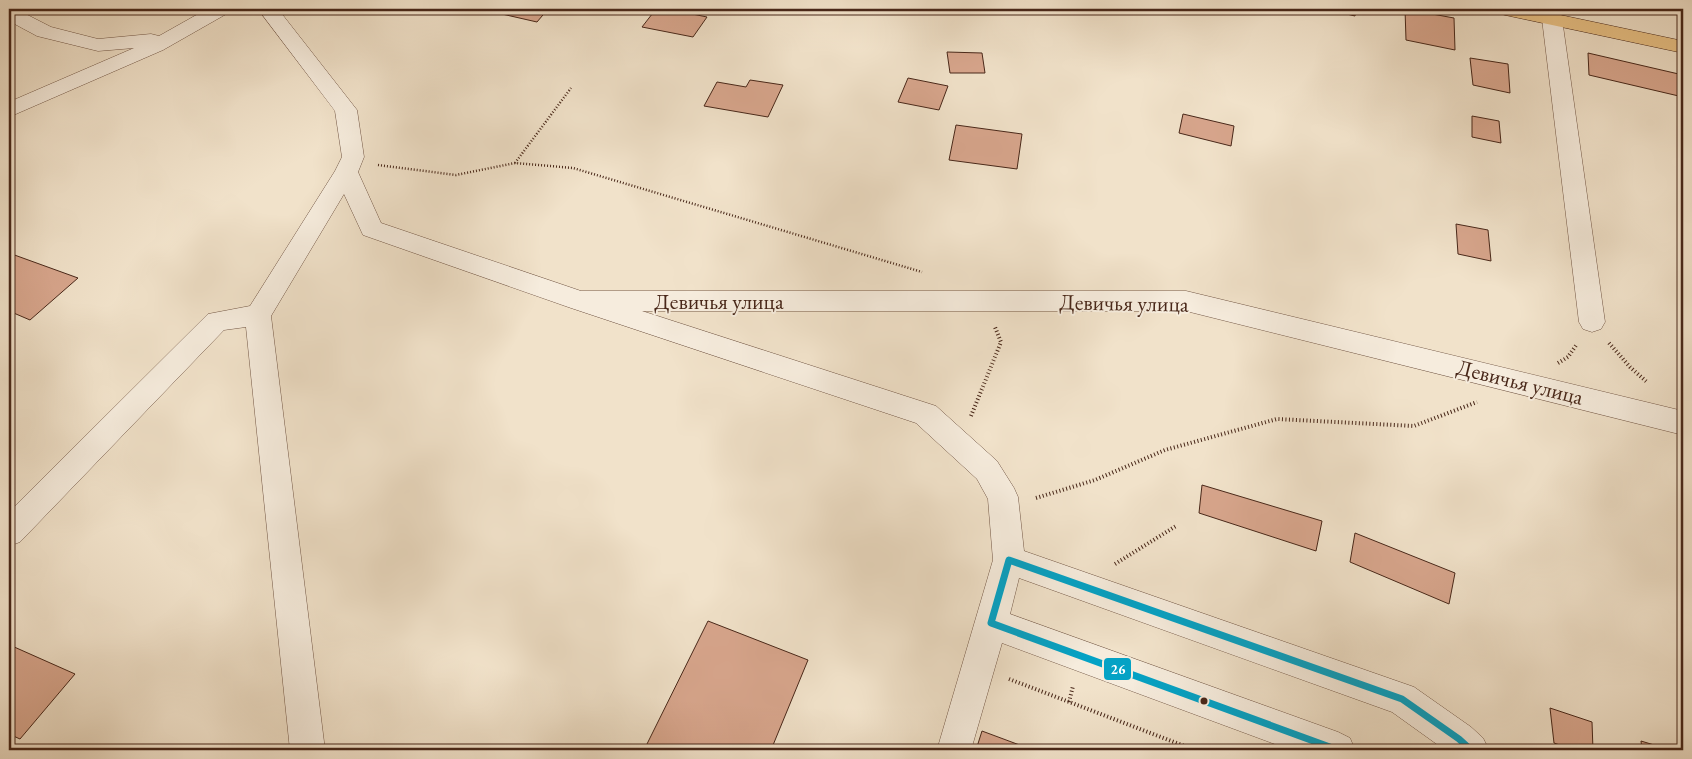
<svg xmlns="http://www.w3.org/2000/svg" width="1692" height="759" viewBox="0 0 1692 759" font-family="'EB Garamond',serif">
  <rect width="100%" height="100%" fill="#f1e2ca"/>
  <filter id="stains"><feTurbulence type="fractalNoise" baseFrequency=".004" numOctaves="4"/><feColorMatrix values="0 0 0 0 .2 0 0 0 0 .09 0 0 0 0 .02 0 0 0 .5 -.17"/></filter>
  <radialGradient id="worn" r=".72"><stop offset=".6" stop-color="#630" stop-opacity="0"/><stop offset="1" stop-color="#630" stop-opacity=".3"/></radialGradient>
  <path fill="#d8a68d" stroke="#482719" d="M480 9H548L537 22Z
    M656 9H668L707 17 693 37 642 27Z
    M1326 9H1356L1355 16Z
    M1405 9 1454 18 1455 50 1406 40Z
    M947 52 982 53 985 73H950Z
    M1588 53 1683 75V97L1589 75Z
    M1470 58 1508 64 1510 93 1473 85Z
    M908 78 948 86 939 110 898 102Z
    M750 80 783 85 768 117 704 106 717 82 746 87Z
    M1183 114 1234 126 1231 146 1179 133Z
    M1472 116 1499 121 1501 143 1472 137Z
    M956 125 1022 134 1017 169 949 160Z
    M1456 224 1488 230 1491 261 1458 254Z
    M9 253 20 257 78 278 30 320 9 311Z
    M1202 485 1322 521 1316 551 1199 513Z
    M1355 533 1455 573 1449 604 1350 562Z
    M708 621 808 660 771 750H644Z
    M12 646 75 674 20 739 9 734V649Z
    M1550 708 1592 722 1593 750H1574L1554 743Z
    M982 731 1033 750H976Z
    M1641 741 1664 748V750H1642Z"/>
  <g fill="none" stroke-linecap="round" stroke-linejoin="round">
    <defs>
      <path id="minor" d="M9 9H16L51 27 98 39 151 34 159 36 207 9H231L228 13 163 50 9 117V102L134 48 98 51 37 36 9 21Z
        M258 9H278L357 110 364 157 358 172 381 223 581 291H1186L1683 411V435L1186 311H642L936 406 997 461 1014 488 1018 497 1024 551 1414 687 1471 727 1483 738 1489 750H1445L1392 712 1019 578 1010 614 1338 732 1350 738 1355 750H1291L1002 643 971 750H937L993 560 988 499 977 479 916 423 571 308 363 235 344 194 271 316 325 750H290L246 327 224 330 20 542 9 546V512L208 314 250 306 335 171 342 157 335 111Z
        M1552 13 1559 15 1562 19 1605 322 1601 329 1592 332 1583 329 1579 322 1542 19 1545 15Z"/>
      <path id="major" d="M1495 9H1532L1683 41V53L1505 15 1498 13Z"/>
    </defs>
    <use href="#minor" stroke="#725645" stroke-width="1"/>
    <use href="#major" stroke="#482719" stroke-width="1"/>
    <path stroke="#482719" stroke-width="2.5" stroke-dasharray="1 2" stroke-linecap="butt" d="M515 163 571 88
      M378 165 456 175 515 163 573 168 922 272"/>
    <path stroke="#482719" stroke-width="4" stroke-dasharray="1 2.5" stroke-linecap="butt" d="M1609 343 1630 367 1648 383
      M1558 363 1568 357 1577 344
      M971 416 1001 342 995 327
      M1036 498 1095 480 1165 450 1277 419 1414 426 1477 402
      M1115 564 1176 526
      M1009 679 1195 750
      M1069 702 1073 686"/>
    <use href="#minor" fill="#f6ecdd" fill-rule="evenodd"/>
    <use href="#major" fill="#e8c185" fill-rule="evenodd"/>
    <defs>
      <path id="bus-1" d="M1338 750 991 623 1009 560 1402 699 1459 739 1471 750"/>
    </defs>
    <use href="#bus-1" stroke="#f6ecdd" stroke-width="11"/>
    <use href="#bus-1" stroke="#04a2c5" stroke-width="7"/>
  </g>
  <circle fill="#482719" stroke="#f6ecdd" stroke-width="2" cx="1204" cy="701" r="4.5"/>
  <g text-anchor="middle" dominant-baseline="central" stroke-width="4" stroke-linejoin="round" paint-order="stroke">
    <g font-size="22" fill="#482719" stroke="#f6ecdd">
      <text x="719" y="301">Девичья улица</text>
      <text transform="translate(1124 303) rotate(1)">Девичья улица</text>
      <text transform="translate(1520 382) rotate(14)">Девичья улица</text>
    </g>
  </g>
  <rect stroke="#f6ecdd" stroke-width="2" x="1103" y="657" width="29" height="24" rx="5" fill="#04a2c5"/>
  <g font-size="14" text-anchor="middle" font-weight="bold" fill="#fff">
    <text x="1118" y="674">26</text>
  </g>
  <rect width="1692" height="759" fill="none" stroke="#f1e2ca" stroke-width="30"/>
  <rect x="10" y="10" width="1672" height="739" fill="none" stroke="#482719" stroke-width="2.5"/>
  <rect x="15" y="15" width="1662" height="729" fill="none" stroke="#482719"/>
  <rect width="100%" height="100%" filter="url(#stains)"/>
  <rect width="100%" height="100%" fill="url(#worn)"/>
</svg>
